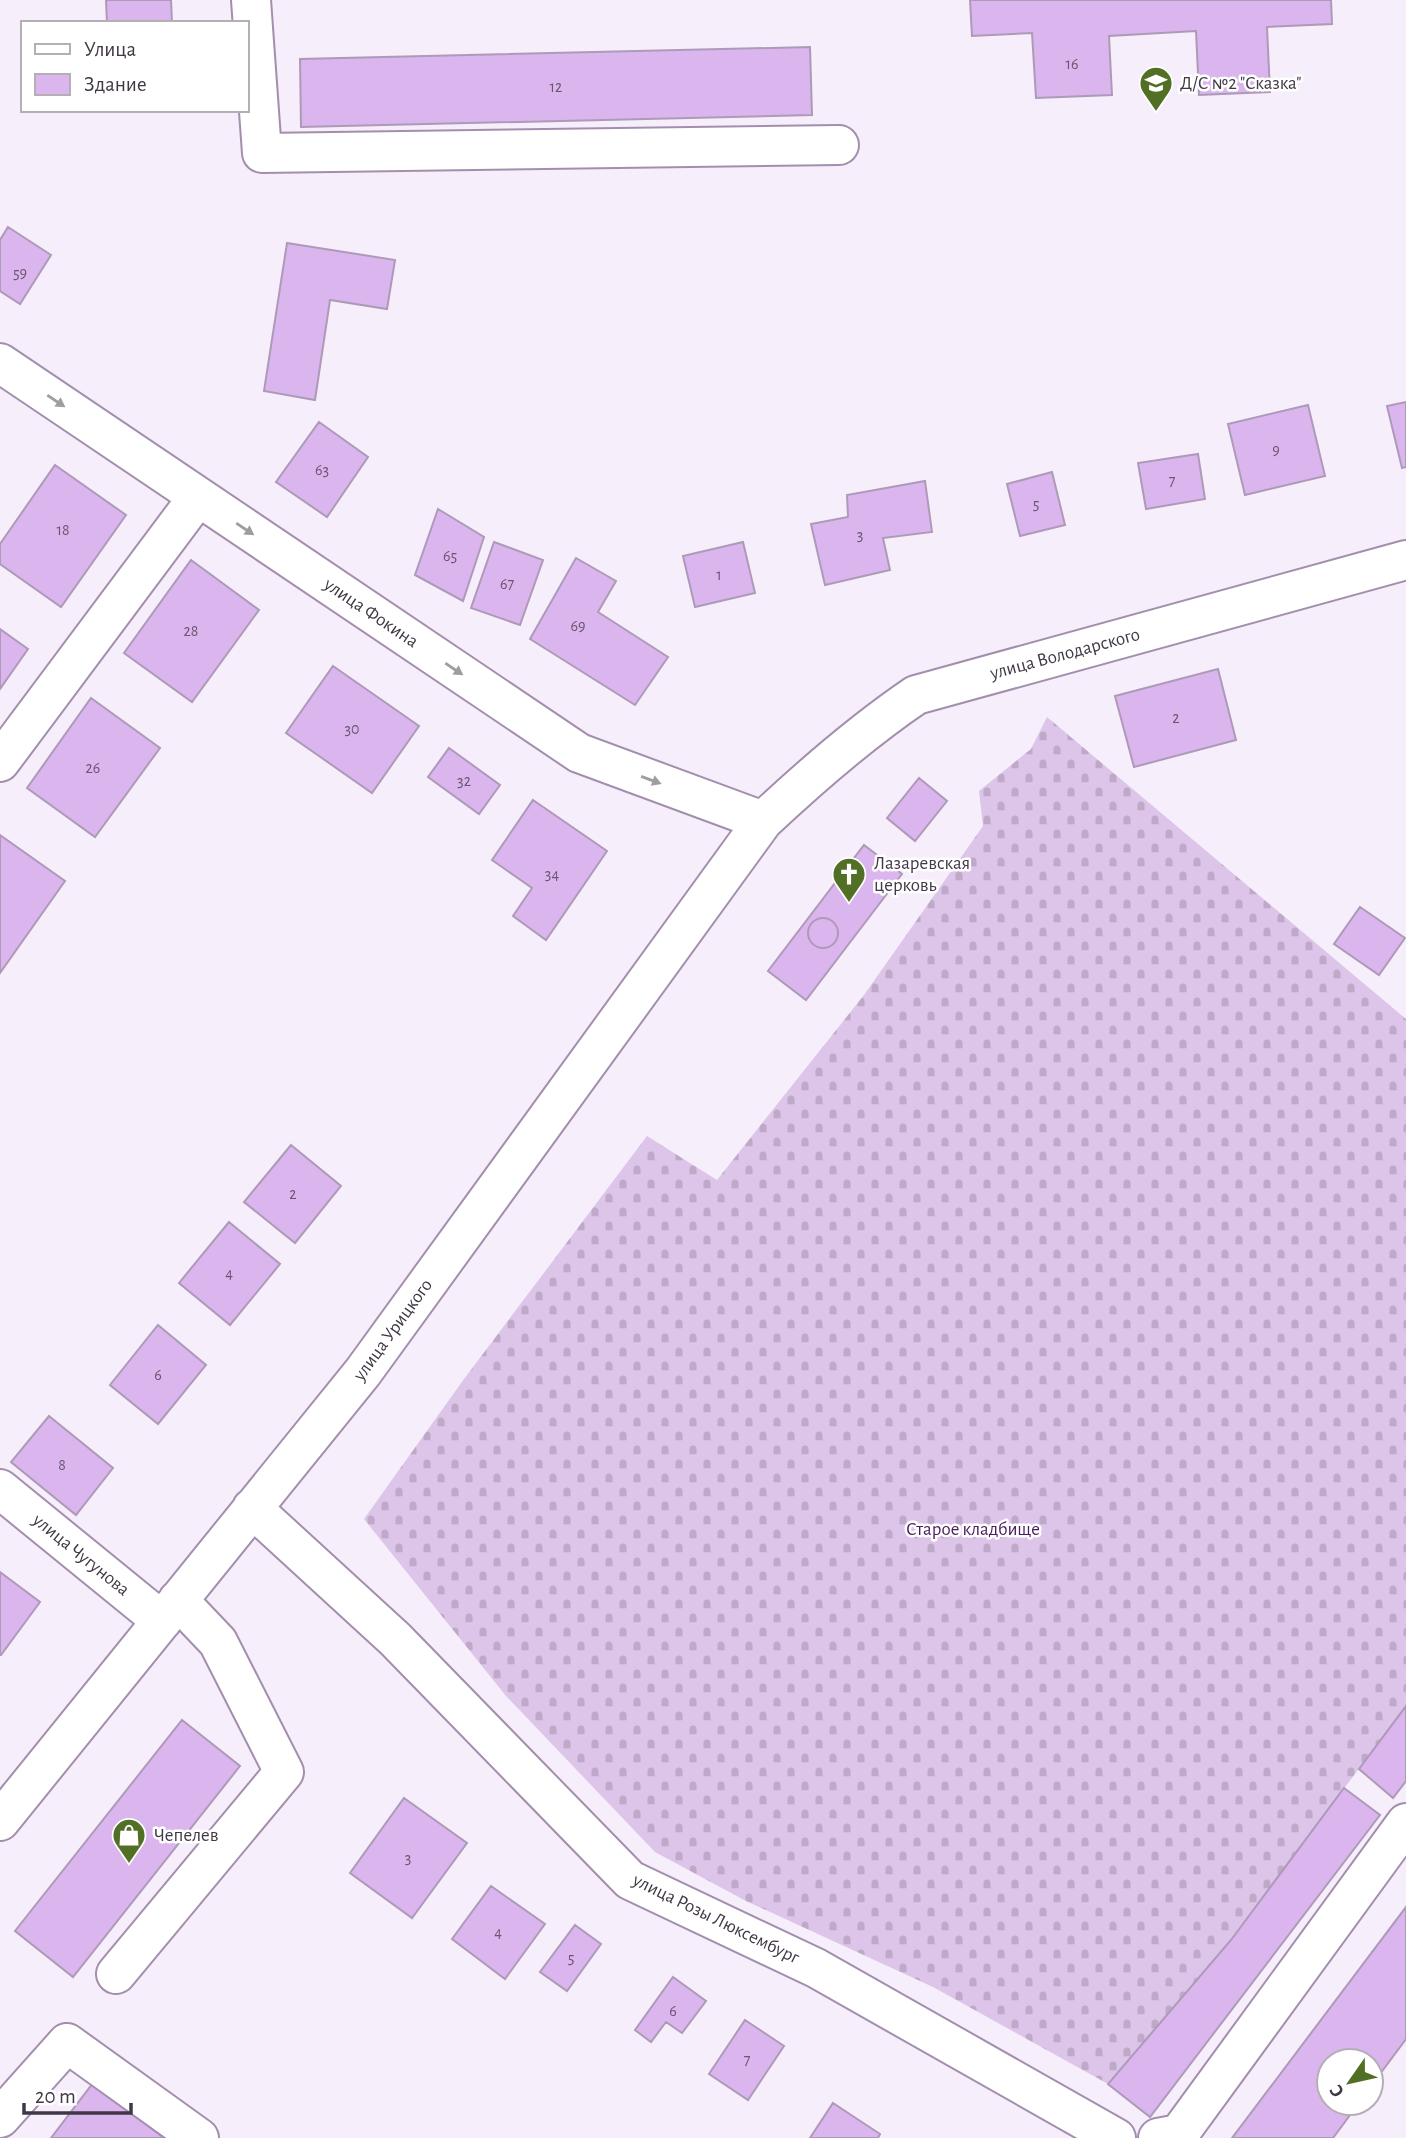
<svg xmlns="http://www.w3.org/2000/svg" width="1406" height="2138" viewBox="0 0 1406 2138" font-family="'Alegreya Sans',sans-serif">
  <defs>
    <pattern id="cemetery-stones" width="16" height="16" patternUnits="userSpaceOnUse" patternTransform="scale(1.75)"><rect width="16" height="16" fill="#ddc4e9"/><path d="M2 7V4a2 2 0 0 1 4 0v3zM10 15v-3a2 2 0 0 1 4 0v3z" fill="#bfa9c9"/></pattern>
  </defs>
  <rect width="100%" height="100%" fill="#f6eefb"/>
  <path fill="url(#cemetery-stones)" d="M1047 717 1406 1019V1706L1231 1939 1108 2084 933 1987 746 1901 655 1852 506 1696 364 1519 464 1379 647 1136 717 1180 864 995 983 826 979 791 1031 749Z"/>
  <path fill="#dbb5ee" stroke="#ad9ab8" stroke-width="2" d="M106 0H171L172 23H107Z
    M970 0H1331L1332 24 1267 27 1270 92 1199 95 1196 31 1109 36 1112 95 1036 98 1032 33 972 36Z
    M810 47 812 115 301 127 300 59Z
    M111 110H154L112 112Z
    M8 227 51 255 20 304 0 291V240Z
    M287 243 395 260 387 309 330 300 315 400 264 391Z
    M1406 402V467L1402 468 1387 406Z
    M1308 405 1325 476 1245 495 1228 424Z
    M319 422 368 457 327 517 276 482Z
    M1198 454 1205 499 1146 509 1138 463Z
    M55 465 126 515 61 607 0 564V544Z
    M1052 472 1065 525 1020 536 1007 484Z
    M925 481 932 532 883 538 890 570 825 585 811 524 848 517 847 495Z
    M438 509 484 537 463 601 415 575Z
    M494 542 543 560 520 625 471 608Z
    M743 542 755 593 695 607 683 556Z
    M576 558 616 581 598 612 668 657 635 705 530 639Z
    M191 560 259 610 192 702 124 653Z
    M0 629 28 649 0 689Z
    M333 666 419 726 372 793 286 733Z
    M1218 669 1236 740 1134 767 1115 696Z
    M91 698 160 748 95 837 27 788Z
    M449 748 500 785 479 814 428 777Z
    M919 778 947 801 915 841 887 818Z
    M533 800 607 851 546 940 513 916 532 888 492 860Z
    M0 835 65 881 0 973Z
    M864 845 902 874 806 1000 768 971Z
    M1360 907 1405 938 1379 975 1334 944Z
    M808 933a15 15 0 1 1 30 0a15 15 0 1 1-30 0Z
    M291 1145 341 1186 295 1243 244 1202Z
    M229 1222 280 1264 230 1325 179 1283Z
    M158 1325 206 1365 158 1424 110 1385Z
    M49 1416 113 1468 76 1515 11 1462Z
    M0 1572 40 1602 1 1655H0Z
    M1406 1706V1781L1393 1798 1359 1769Z
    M182 1720 240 1766 73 1977 15 1931Z
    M1344 1788 1380 1815 1150 2117 1108 2084 1231 1940Z
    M404 1798 467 1843 412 1918 350 1873Z
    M491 1886 545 1924 505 1979 452 1939Z
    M1406 1907V2039L1371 2086V2061H1329V2103H1359L1333 2138H1232Z
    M575 1925 601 1944 567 1991 540 1972Z
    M673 1977 706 2001 682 2033 666 2022 651 2042 635 2030Z
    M745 2020 784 2046 748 2100 709 2074Z
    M93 2083 164 2138H51Z
    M833 2103 880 2134 878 2138H810Z"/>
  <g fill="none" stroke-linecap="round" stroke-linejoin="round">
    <defs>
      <path id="minor" d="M251 0 262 153 839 145
        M0 363 579 753 763 821
        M0 762 198 497
        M0 1489 162 1621
        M252 1508 395 1639 630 1880 816 1968 1116 2138
        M0 1821 363 1372 763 821C812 775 860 733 916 695L1406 560
        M116 1974 284 1772 218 1642 178 1600
        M0 2118 67 2043 199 2138
        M1158 2138 1179 2134 1406 1823"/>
    </defs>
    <use href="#minor" stroke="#a38fad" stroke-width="42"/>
    <use href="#minor" stroke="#fff" stroke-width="38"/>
  </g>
  <defs><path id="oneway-solid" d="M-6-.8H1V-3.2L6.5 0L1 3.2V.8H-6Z" transform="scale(1.75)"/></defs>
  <g fill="#a09ca2">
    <use href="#oneway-solid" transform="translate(56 401) rotate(34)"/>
    <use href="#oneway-solid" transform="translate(245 529) rotate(34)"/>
    <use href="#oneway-solid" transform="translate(454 669) rotate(34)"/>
    <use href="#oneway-solid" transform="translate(651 780) rotate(20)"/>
  </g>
  <defs>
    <symbol id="school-pin" viewBox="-11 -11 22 30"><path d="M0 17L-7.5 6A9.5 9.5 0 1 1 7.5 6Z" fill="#527025" stroke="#fff"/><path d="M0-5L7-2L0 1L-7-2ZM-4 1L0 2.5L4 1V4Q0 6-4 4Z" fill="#fff"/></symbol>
    <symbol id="church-pin" viewBox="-11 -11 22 30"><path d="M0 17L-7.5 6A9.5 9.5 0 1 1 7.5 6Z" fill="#527025" stroke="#fff"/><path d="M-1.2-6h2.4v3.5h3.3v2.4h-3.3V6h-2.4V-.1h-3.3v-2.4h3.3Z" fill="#fff"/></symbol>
    <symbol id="shop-pin" viewBox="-11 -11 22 30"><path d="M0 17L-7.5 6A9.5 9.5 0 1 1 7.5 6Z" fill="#527025" stroke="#fff"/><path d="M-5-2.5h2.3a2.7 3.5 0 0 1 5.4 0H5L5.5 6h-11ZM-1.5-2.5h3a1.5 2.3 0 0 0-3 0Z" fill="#fff"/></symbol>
  </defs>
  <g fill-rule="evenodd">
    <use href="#school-pin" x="1137" y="64" width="38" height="52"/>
    <use href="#church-pin" x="830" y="855" width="38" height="52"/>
    <use href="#shop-pin" x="110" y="1816" width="38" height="52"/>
  </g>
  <g text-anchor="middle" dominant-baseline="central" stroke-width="5" stroke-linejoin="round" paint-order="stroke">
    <g font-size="16" fill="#68576f">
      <text x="1072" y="64">16</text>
      <text x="556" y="87">12</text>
      <text x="20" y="273">59</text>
      <text x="1276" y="450">9</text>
      <text x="322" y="470">63</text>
      <text x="1172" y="481">7</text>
      <text x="1036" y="504">5</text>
      <text x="63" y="530">18</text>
      <text x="860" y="535">3</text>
      <text x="450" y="556">65</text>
      <text x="719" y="575">1</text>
      <text x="507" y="584">67</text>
      <text x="578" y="626">69</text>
      <text x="191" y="631">28</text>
      <text x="1176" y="718">2</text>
      <text x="352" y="729">30</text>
      <text x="93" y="768">26</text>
      <text x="464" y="781">32</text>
      <text x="552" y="874">34</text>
      <text x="293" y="1194">2</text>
      <text x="229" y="1273">4</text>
      <text x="158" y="1375">6</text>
      <text x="62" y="1465">8</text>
      <text x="408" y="1858">3</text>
      <text x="498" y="1932">4</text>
      <text x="571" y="1958">5</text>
      <text x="673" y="2011">6</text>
      <text x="747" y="2060">7</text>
    </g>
    <g font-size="19" fill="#413845" stroke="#fff" text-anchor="start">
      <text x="1180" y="83">Д/С №2 "Сказка"</text>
      <text x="874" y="863">Лазаревская<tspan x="874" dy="22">церковь</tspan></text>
      <text x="154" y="1835">Чепелев</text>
    </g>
    <g font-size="19" fill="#413845" stroke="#fff">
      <text transform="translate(371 613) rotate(34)">улица Фокина</text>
      <text transform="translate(1065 654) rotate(-15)">улица Володарского</text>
      <text transform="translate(393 1330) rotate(-54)">улица Урицкого</text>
      <text transform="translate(81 1555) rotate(39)">улица Чугунова</text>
      <text transform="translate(716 1919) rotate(26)">улица Розы Люксембург</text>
    </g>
    <g font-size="19" fill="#4a1b5d" stroke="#fff">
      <text x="973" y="1529">Старое кладбище</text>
    </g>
  </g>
  <rect x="21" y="21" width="228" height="91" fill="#ffffff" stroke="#b3afb5" stroke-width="2"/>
  <rect x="35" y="44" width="35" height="10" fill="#ffffff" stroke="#b3afb5" stroke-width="2"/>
  <text x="84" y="56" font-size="21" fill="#413845">Улица</text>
  <rect x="35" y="74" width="35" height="21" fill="#dbb5ee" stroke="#b3afb5" stroke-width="2"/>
  <text x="84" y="91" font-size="21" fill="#413845">Здание</text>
  <g transform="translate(1350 2082) rotate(236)"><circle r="33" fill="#ffffff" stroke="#b3afb5" stroke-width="2"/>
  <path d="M0-5L12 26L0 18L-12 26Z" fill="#527025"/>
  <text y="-10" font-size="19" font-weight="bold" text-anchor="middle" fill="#413845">С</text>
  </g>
  <path d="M24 2103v10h107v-10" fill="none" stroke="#413845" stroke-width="3.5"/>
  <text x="35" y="2103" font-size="21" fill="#413845" stroke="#ffffff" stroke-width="5" paint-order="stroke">20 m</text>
</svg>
